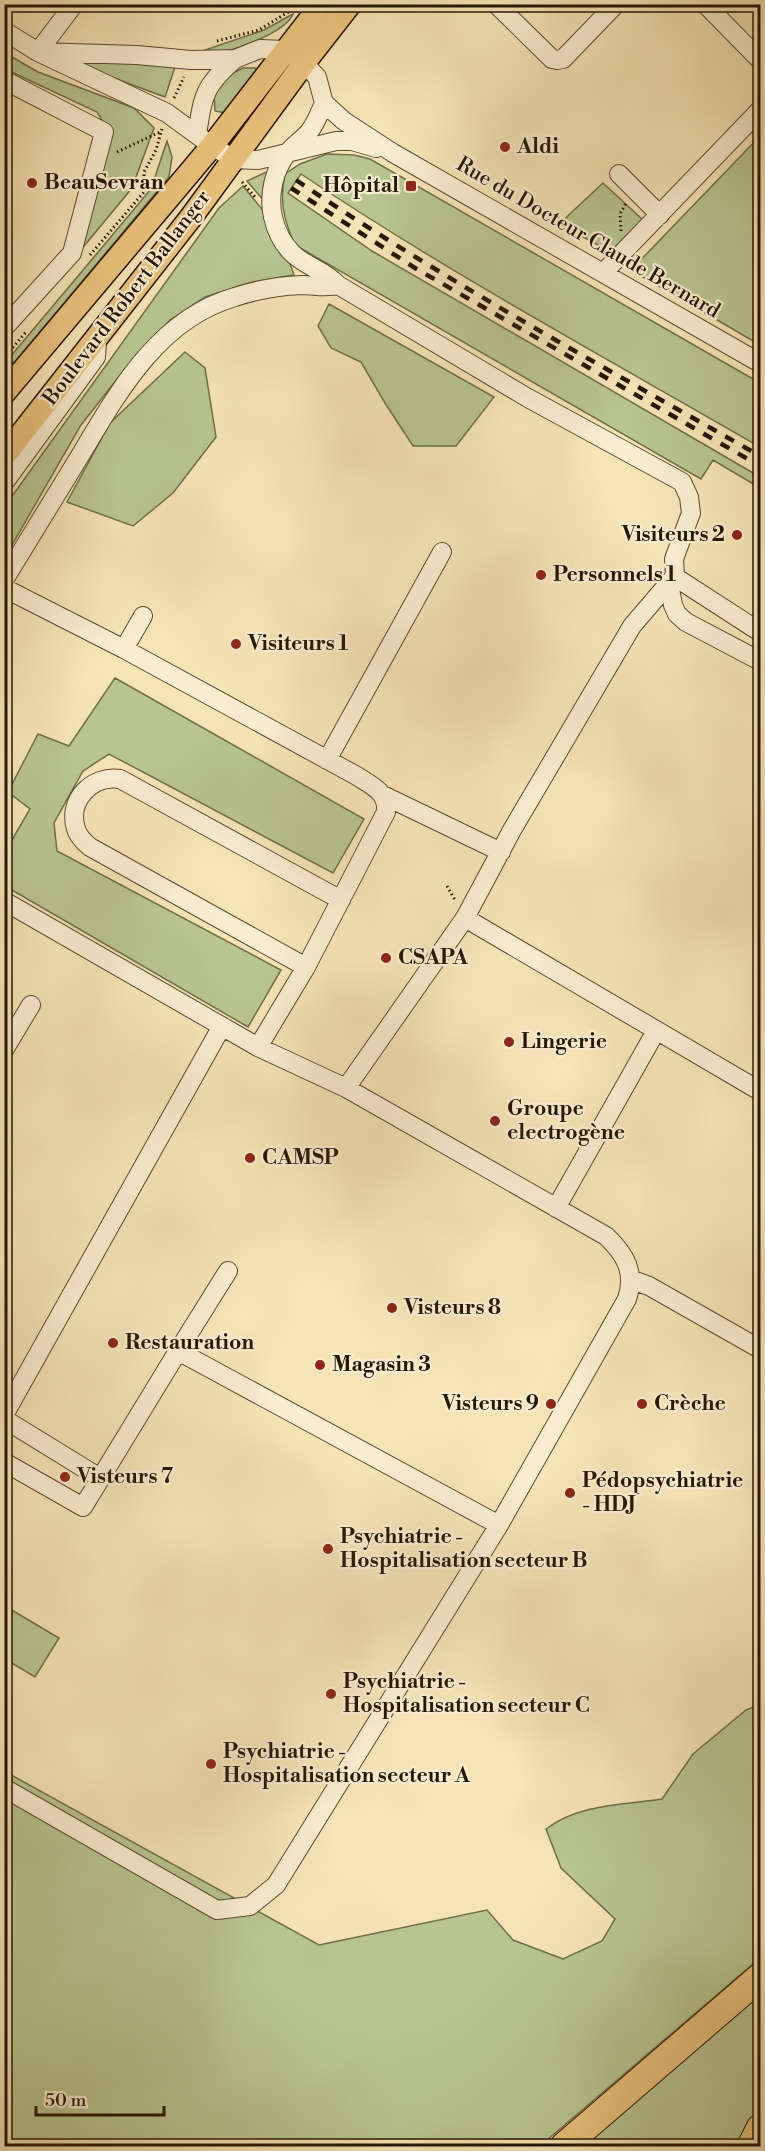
<svg xmlns="http://www.w3.org/2000/svg" width="765" height="2151" viewBox="0 0 765 2151" font-family="'Libre Bodoni',serif">
  <rect width="100%" height="100%" fill="#f6e4b7"/>
  <filter id="stains"><feTurbulence type="fractalNoise" baseFrequency=".00333" numOctaves="4"/><feColorMatrix values="0 0 0 0 .2 0 0 0 0 .09 0 0 0 0 .02 0 0 0 .5 -.17"/></filter>
  <radialGradient id="worn" r=".72"><stop offset=".6" stop-color="#630" stop-opacity="0"/><stop offset="1" stop-color="#630" stop-opacity=".3"/></radialGradient>
  <path fill="#b8c592" stroke="#6f6e49" stroke-width="1.5" d="M293 14C286 32 235 51 216 53 212 54 207 52 202 51L264 30Z
    M5 53 38 72 134 108 154 128 132 188 80 251 109 131 97 112 5 69Z
    M63 59 176 64 165 97Z
    M243 68H255L257 73 225 113 215 111 214 93 229 75Z
    M760 136V345L631 270Z
    M167 141 172 157 169 177 5 374V363L151 189Z
    M327 154 354 155 370 159 760 383V447C606 358 449 273 301 174L288 193 372 251 760 477V488L713 460 701 479 295 245C284 221 279 200 285 174L300 164Z
    M271 170 265 202 247 181Z
    M603 183 643 220 615 254 559 224Z
    M243 186 262 209 275 246 290 264 294 275 253 282 205 297 170 320 136 355 81 425 5 557V506L219 208Z
    M329 304 494 397 456 446H413L385 403 361 362 331 348 318 326Z
    M185 352 205 368 216 437 173 493 133 526 67 502 110 423Z
    M115 678 364 819 333 873 109 754 83 771 54 823 57 851 281 970 248 1027 5 886V852L30 809 8 792 38 734 69 746Z
    M5 1606 59 1638 35 1677 5 1659Z
    M760 1705V1958L540 2146H5L4 1771 319 1945 487 1910 513 1940 563 1959 602 1941 615 1919 561 1868 546 1829C579 1804 622 1805 662 1799L693 1754 746 1710Z
    M760 1994V2104L738 2146H584Z"/>
  <g fill="none" stroke-linecap="round" stroke-linejoin="round">
    <defs>
      <path id="minor" d="M496 4 552 59 557 60 563 59 616 4
        M706 5 760 60
        M4 31 38 52 167 113 212 146 234 159 258 160 336 141H352L376 148
        M38 52 137 55 191 60 235 59 260 49 286 50 304 63 317 77 324 103C320 112 316 123 309 132 303 139 295 144 289 151 274 169 268 194 273 217 276 230 283 244 292 253 306 267 323 269 338 285L528 398 682 482 689 497 691 513 674 559 675 577 670 589 673 605 677 614 686 622 760 661
        M38 52 74 4
        M4 80 104 132 72 253 4 328
        M324 103 344 121 393 153 760 363
        M197 135C203 95 204 86 235 59
        M619 174 660 215
        M603 273 760 110
        M4 483 96 357 97 343
        M675 577 760 632
        M4 580C28 541 52 502 75 464 115 398 155 320 235 297 256 290 279 286 302 285 314 285 325 288 338 285
        M4 588 124 649 357 776C372 786 388 792 386 812L306 967 258 1047 346 1088
        M124 649 143 616
        M327 760 442 552
        M385 796 501 852
        M4 901 258 1047
        M465 918 512 830 632 626 673 578
        M306 967 90 847C84 842 78 836 76 829 67 800 92 775 120 779L341 900
        M4 1050 31 1005
        M556 1208 656 1031
        M228 1271 178 1351 499 1525
        M630 1279 649 1286 760 1349
        M4 1415 222 1026
        M4 1419 100 1478
        M4 1462 83 1507 178 1351
        M4 1788 217 1910 250 1906 276 1885 499 1525 627 1299C636 1272 625 1254 606 1236L346 1088 465 918 760 1091"/>
      <path id="major" d="M4 393 212 146 322 4
        M4 456 192 216 304 63 350 4"/>
      <path id="highway" d="M564 2146 760 1977
        M751 2146 760 2128"/>
    </defs>
    <use href="#minor" stroke="#5a4a2e" stroke-width="20"/>
    <use href="#major" stroke="#261600" stroke-width="25"/>
    <use href="#highway" stroke="#261600" stroke-width="29"/>
    <path stroke="#261600" stroke-width="3" stroke-dasharray="1.5 3" stroke-linecap="butt" d="M217 41 259 30 290 11
      M174 98 184 77
      M117 152 160 132
      M242 182 255 197
      M621 231 620 214 626 203
      M90 255 144 192V172L156 150 162 129
      M4 358 26 332
      M447 886 455 900"/>
    <use href="#minor" stroke="#f9edd0" stroke-width="18"/>
    <use href="#major" stroke="#ebc27c" stroke-width="22"/>
    <use href="#highway" stroke="#ebc27c" stroke-width="27"/>
    <path stroke="#261600" stroke-width="4.5" stroke-dasharray="10 10" stroke-linecap="butt" d="M296 180C445 281 604 367 760 456
      M291 188 415 268 760 466"/>
  </g>
  <g fill="#8f2418" stroke="#f9edd0" stroke-width="2">
    <circle cx="505" cy="147" r="6"/>
    <circle cx="32" cy="183" r="6"/>
    <rect x="405" y="180" width="12" height="12" rx="3"/>
    <circle cx="737" cy="535" r="6"/>
    <circle cx="541" cy="575" r="6"/>
    <circle cx="236" cy="644" r="6"/>
    <circle cx="386" cy="958" r="6"/>
    <circle cx="509" cy="1042" r="6"/>
    <circle cx="495" cy="1121" r="6"/>
    <circle cx="250" cy="1158" r="6"/>
    <circle cx="392" cy="1308" r="6"/>
    <circle cx="113" cy="1343" r="6"/>
    <circle cx="320" cy="1365" r="6"/>
    <circle cx="551" cy="1404" r="6"/>
    <circle cx="642" cy="1404" r="6"/>
    <circle cx="65" cy="1477" r="6"/>
    <circle cx="570" cy="1493" r="6"/>
    <circle cx="328" cy="1549" r="6"/>
    <circle cx="331" cy="1694" r="6"/>
    <circle cx="211" cy="1764" r="6"/>
  </g>
  <g text-anchor="middle" dominant-baseline="central" stroke-width="4.5" stroke-linejoin="round" paint-order="stroke">
    <g font-size="21" font-weight="bold" fill="#261600" stroke="#f9edd0" text-anchor="start">
      <text x="517" y="147">Aldi</text>
      <text x="44" y="183">BeauSevran</text>
      <text x="399" y="186" text-anchor="end">Hôpital</text>
      <text x="725" y="535" text-anchor="end">Visiteurs 2</text>
      <text x="553" y="575">Personnels 1</text>
      <text x="248" y="644">Visiteurs 1</text>
      <text x="398" y="958">CSAPA</text>
      <text x="521" y="1042">Lingerie</text>
      <text x="507" y="1109">Groupe<tspan x="507" dy="24">electrogène</tspan></text>
      <text x="262" y="1158">CAMSP</text>
      <text x="404" y="1308">Visteurs 8</text>
      <text x="125" y="1343">Restauration</text>
      <text x="332" y="1365">Magasin 3</text>
      <text x="539" y="1404" text-anchor="end">Visteurs 9</text>
      <text x="654" y="1404">Crèche</text>
      <text x="77" y="1477">Visteurs 7</text>
      <text x="582" y="1481">Pédopsychiatrie<tspan x="582" dy="24">- HDJ</tspan></text>
      <text x="340" y="1537">Psychiatrie -<tspan x="340" dy="24">Hospitalisation secteur B</tspan></text>
      <text x="343" y="1682">Psychiatrie -<tspan x="343" dy="24">Hospitalisation secteur C</tspan></text>
      <text x="223" y="1752">Psychiatrie -<tspan x="223" dy="24">Hospitalisation secteur A</tspan></text>
    </g>
    <g font-size="21" fill="#261600" stroke="#f9edd0">
      <text transform="translate(588 238) rotate(30)">Rue du Docteur Claude Bernard</text>
      <text transform="translate(127 298) rotate(-53)">Boulevard Robert Ballanger</text>
    </g>
  </g>
  <rect width="765" height="2151" fill="none" stroke="#f6e4b7" stroke-width="24"/>
  <rect x="6" y="6" width="753" height="2139" fill="none" stroke="#261600" stroke-width="3"/>
  <rect x="12" y="12" width="741" height="2127" fill="none" stroke="#261600" stroke-width="1.5"/>
  <path d="M36 2106v9h128v-9" fill="none" stroke="#261600" stroke-width="3"/>
  <text x="45" y="2106" font-size="18" fill="#261600" stroke="#f9edd0" stroke-width="4.5" paint-order="stroke">50 m</text>
  <rect width="100%" height="100%" filter="url(#stains)"/>
  <rect width="100%" height="100%" fill="url(#worn)"/>
</svg>
